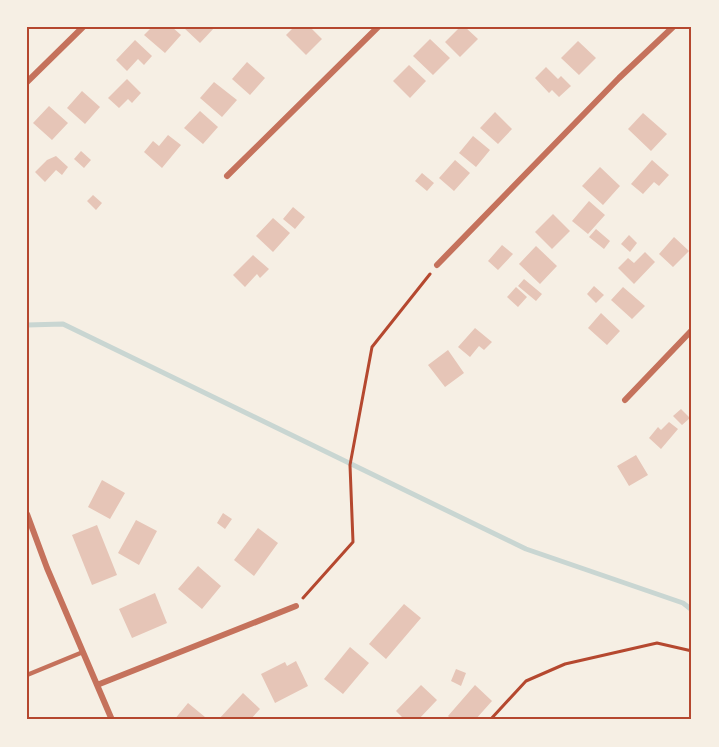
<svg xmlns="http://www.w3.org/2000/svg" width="719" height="747" viewBox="0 0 719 747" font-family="Inter,sans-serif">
  <rect width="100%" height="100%" fill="#f6efe4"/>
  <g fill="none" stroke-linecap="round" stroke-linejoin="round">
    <path stroke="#c9d6d2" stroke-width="5" d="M27 325 63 324 526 549 683 603 692 610"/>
  </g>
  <path fill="#e6c5b7" d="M152 27H172L181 35 165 53 144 35Z
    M183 27H215L200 43Z
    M294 27H310L322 39 306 55 286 35Z
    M460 27H465L478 39 460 57 445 42Z
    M430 39 450 58 433 75 413 56Z
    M135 40 152 56 144 65 138 59 127 71 116 60Z
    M578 41 596 58 579 75 561 58Z
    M247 62 265 78 250 95 232 79Z
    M409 65 426 81 410 98 393 81Z
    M546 67 558 79 561 76 571 86 559 97 552 90 549 93 535 78Z
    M127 79 141 93 132 103 128 99 119 108 108 98Z
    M214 82 237 100 222 117 200 98Z
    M82 91 100 107 85 124 67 108Z
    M49 106 68 123 52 140 33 123Z
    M200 111 218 127 203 144 184 128Z
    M495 112 512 129 498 144 480 128Z
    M643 113 667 134 651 151 628 129Z
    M168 135 181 145 162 168 144 152 153 141 159 146Z
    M473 136 490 150 476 167 459 153Z
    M81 151 91 160 84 168 74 159Z
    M56 156 68 167 62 175 56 170 45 182 35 172 47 160Z
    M455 160 470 173 454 191 439 178Z
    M652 160 669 175 659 186 654 182 643 194 631 184Z
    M600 167 620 186 603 205 582 186Z
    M422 173 434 183 427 191 415 181Z
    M93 195 102 203 96 210 87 201Z
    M589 201 605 215 588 234 572 221Z
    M293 207 305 217 295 229 283 219Z
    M553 214 570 231 552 249 535 232Z
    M273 218 290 233 273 252 256 236Z
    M596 229 610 241 604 249 589 237Z
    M629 235 637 243 630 252 621 244Z
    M674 237 689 251 673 267 659 254Z
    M502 245 513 254 498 270 488 261Z
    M536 246 557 266 540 284 519 264Z
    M645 252 655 262 634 284 618 268 628 258 634 263Z
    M253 255 269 269 260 278 257 274 245 287 233 275Z
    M524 279 542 294 536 301 518 286Z
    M594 286 604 295 596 303 587 294Z
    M516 287 527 297 518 307 507 297Z
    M623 287 645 306 632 319 611 300Z
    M601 313 620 331 607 345 588 328Z
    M475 328 492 342 484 350 479 346 470 357 458 347Z
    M448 350 464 373 445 387 428 365Z
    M681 409 690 418 682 425 673 416Z
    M669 422 678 429 661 449 649 438 658 427 661 430Z
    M636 455 648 475 629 486 617 466Z
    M102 480 125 493 110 519 88 507Z
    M223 513 232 519 225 529 217 523Z
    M136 520 157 531 139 565 118 553Z
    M97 525 117 575 92 585 72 535Z
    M258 528 278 543 254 576 234 560Z
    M198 566 221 586 202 609 178 589Z
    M155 593 167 623 132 638 119 609Z
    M404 604 421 618 386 659 369 644Z
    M350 647 369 663 343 694 324 679Z
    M296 661 308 686 275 703 261 674 285 662 287 666Z
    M456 669 466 673 461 686 451 681Z
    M421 685 437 700 418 720H405L396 711Z
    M475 685 492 701 475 720H452L448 716Z
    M243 693 260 709 250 720H218Z
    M188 703 205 717 202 720H174Z"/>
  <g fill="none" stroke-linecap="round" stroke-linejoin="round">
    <path stroke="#b5482f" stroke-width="3" d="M303 598 353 542 350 465 372 347 430 274
      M490 720 526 681 565 664 657 643 692 651"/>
    <path stroke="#c5725c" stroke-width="4.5" d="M27 675 83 652"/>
    <path stroke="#c5725c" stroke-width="6" d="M27 82 83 27
      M227 176 378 27
      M437 265 619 78 673 27
      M625 400 692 330
      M27 514 47 568 112 720
      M97 685 296 606"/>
  </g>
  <rect width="719" height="747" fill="none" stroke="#f6efe4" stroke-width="57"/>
  <rect x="28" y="28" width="662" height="690" fill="none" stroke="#b5482f" stroke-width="2"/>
</svg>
